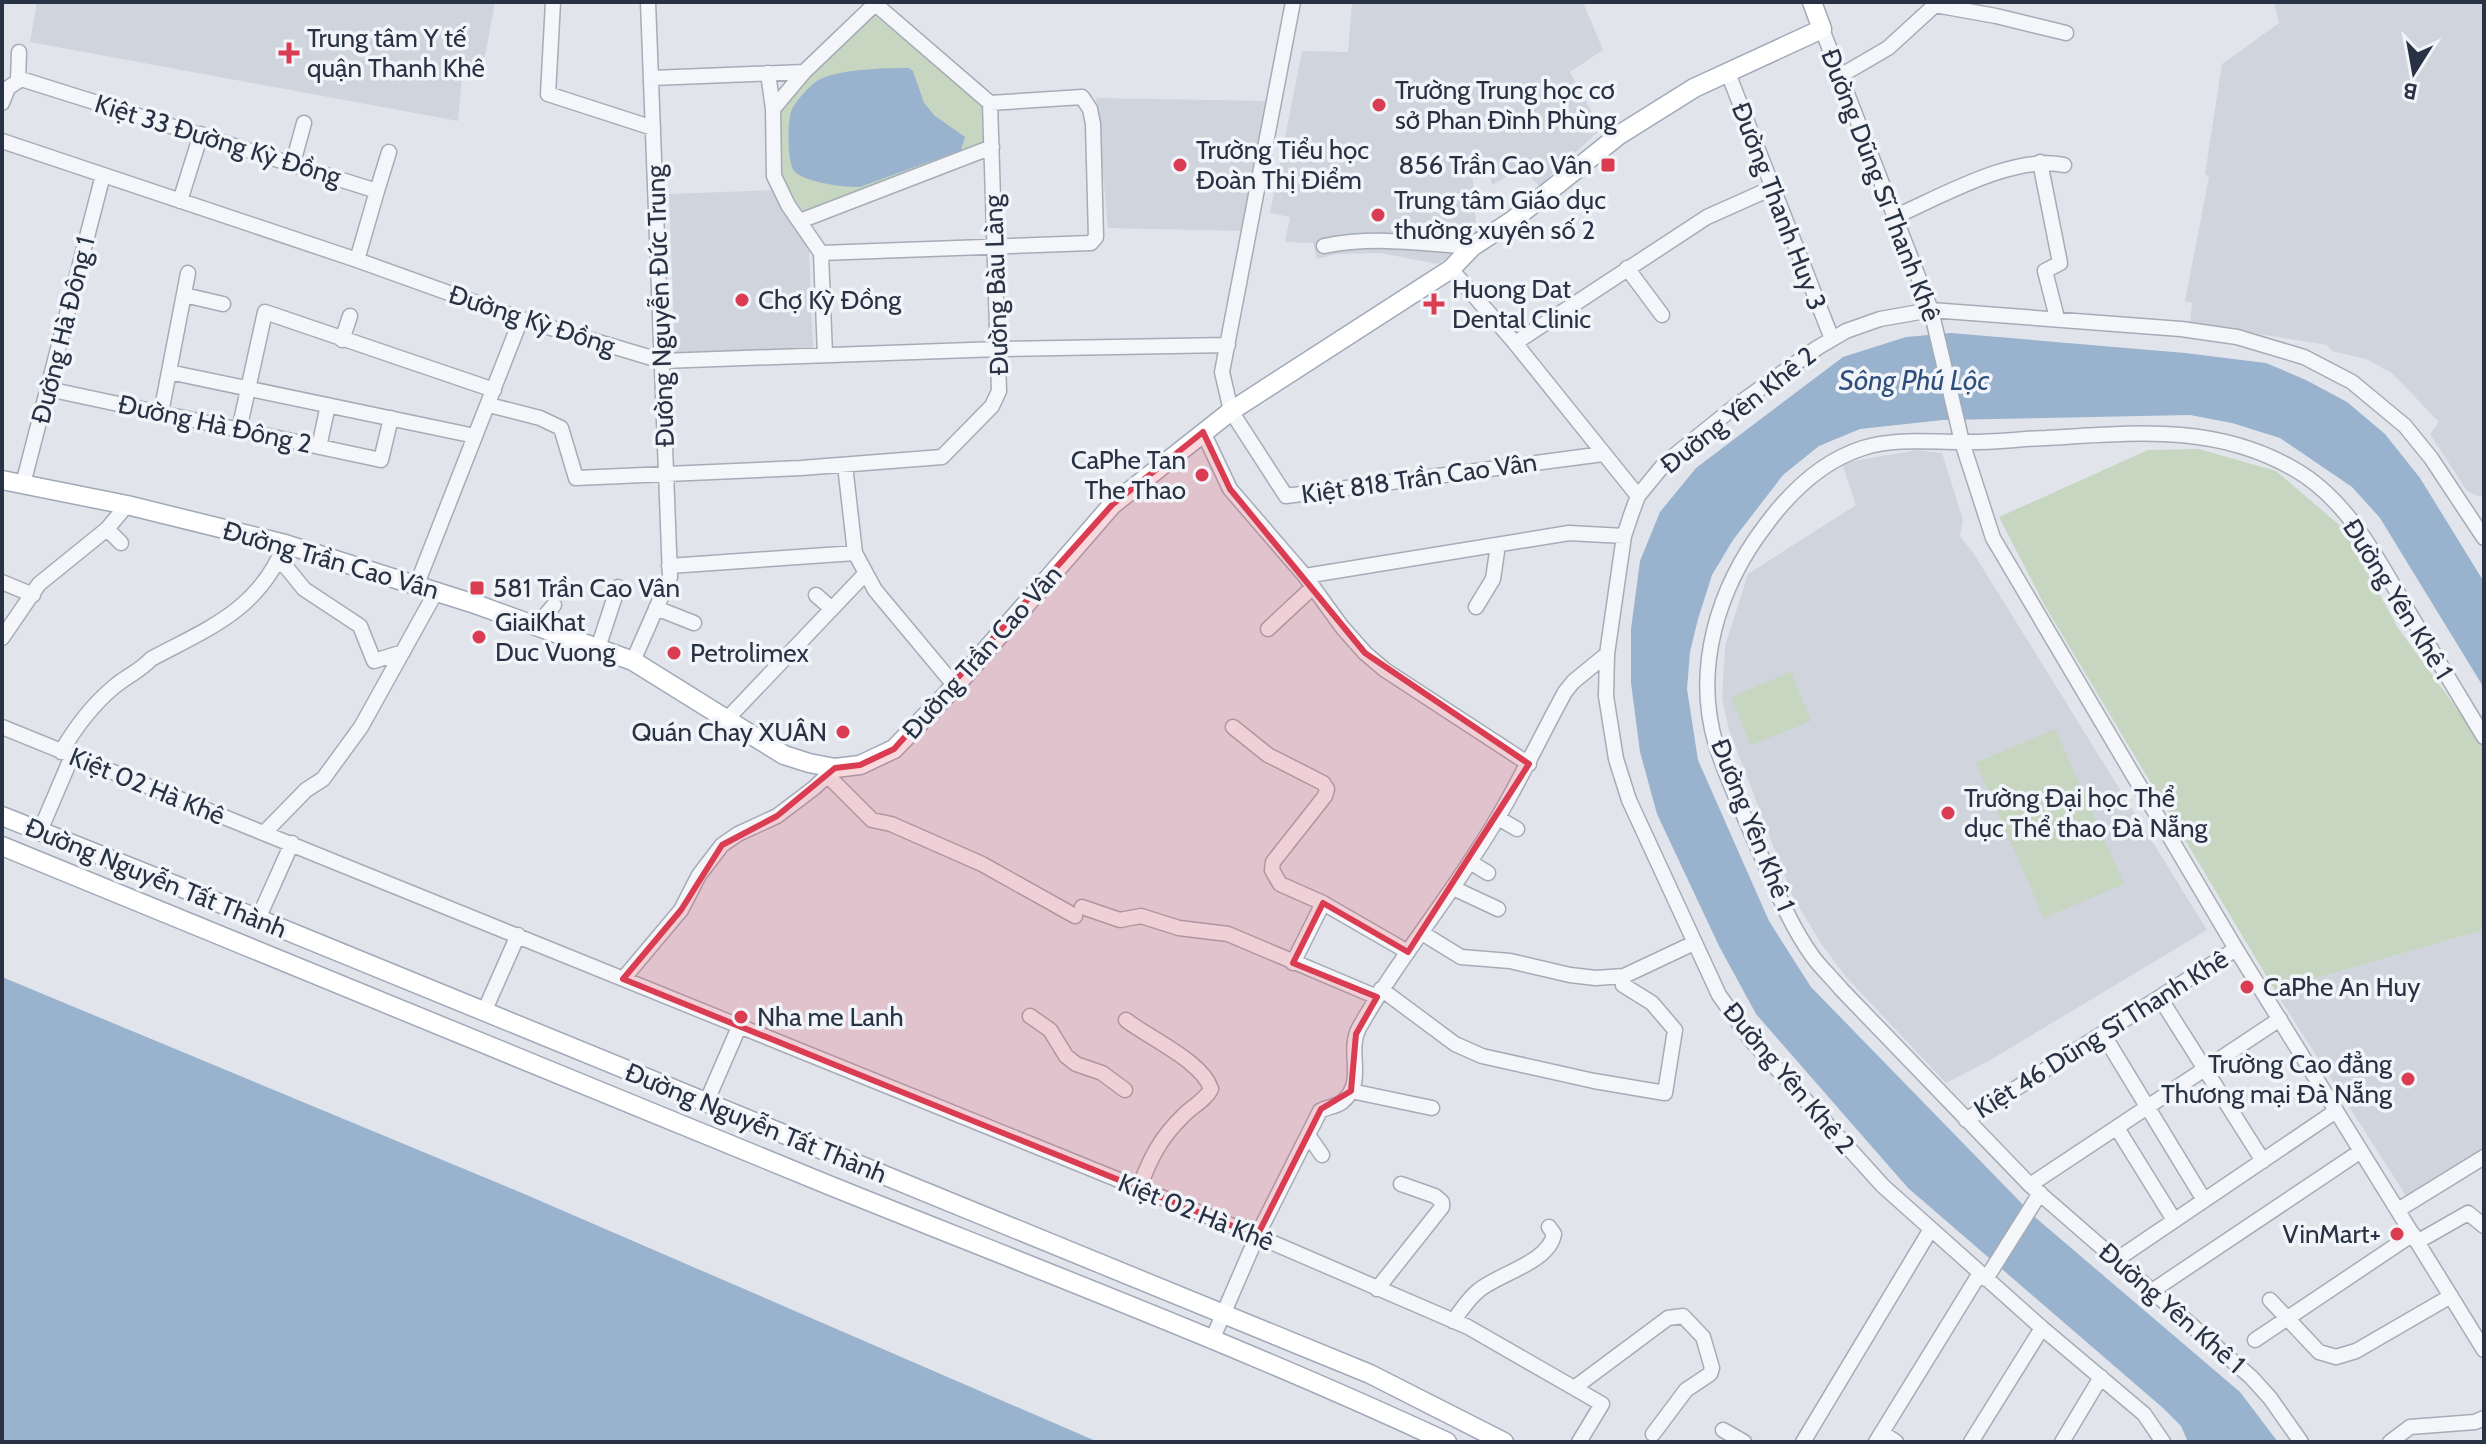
<svg xmlns="http://www.w3.org/2000/svg" width="2486" height="1444" viewBox="0 0 2486 1444" font-family="Cabin,sans-serif">
  <rect width="100%" height="100%" fill="#e1e5eb"/>
  <path fill="#cfd4dd" d="M37 2H495L483 68 463 65 458 121 30 42Z
    M1352 2H1583L1603 50 1570 72 1601 129 1539 186 1522 168 1492 185 1488 168 1472 169 1477 238 1438 264 1380 253 1337 254 1317 259 1313 243 1285 242 1290 217 1270 213 1302 51 1348 52Z
    M2274 2H2484V496H2477L2467 491 2430 434 2439 422 2392 373 2366 359 2332 351 2327 345 2190 323 2192 303 2185 301 2209 177 2205 174 2222 64 2279 23Z
    M1096 98 1269 101 1244 231 1108 228Z
    M774 190 809 250 813 349 675 354 669 194Z
    M1917 450 1942 453 1963 520 1960 536 1974 554 2207 930 1985 1063 1946 1083 1847 978 1822 945 1792 895 1729 730 1722 699 1725 646 1748 574 1856 505 1842 463Z
    M2484 930V1157L2410 1202 2282 1002 2317 978Z"/>
  <path fill="#c6d6c1" d="M867 15H874L985 106 986 147 806 216 782 181 775 122 780 107Z
    M2199 449 2276 471 2344 529 2398 628 2484 746V930L2317 978 2282 1002 2045 606 1999 517 2148 450Z
    M1791 672 1811 721 1751 745 1731 697Z
    M2055 729 2124 884 2044 918 1976 763Z"/>
  <path fill="#99b2ce" d="M909 68 913 71 924 103 935 116 965 137 961 150 860 187C846 188 803 182 794 171 787 161 787 120 792 109 797 100 808 87 817 81 835 69 887 68 909 68Z
    M1951 333 2185 353 2266 363 2306 380 2347 402 2385 434 2420 478 2484 582V688L2380 518 2352 487 2280 438 2232 423 2190 415 1943 420 1860 429 1819 446 1783 475 1733 540 1712 575 1698 619 1690 652 1687 689 1698 760 1769 921 1811 987 2036 1218 2240 1392 2278 1442H2188L2181 1426 2163 1408 1908 1188 1756 1014 1719 946 1657 814 1640 752 1631 683V629L1640 561 1660 512 1696 468 1843 357 1906 337Z
    M2 977 522 1193 1098 1442H2Z"/>
  <g fill="none" stroke-linecap="round" stroke-linejoin="round">
    <defs>
      <path id="minor" d="M553 2 548 94 653 128
        M1293 2 1222 372 1231 411 1286 496 1603 454
        M1822 29 1931 310 1962 442 1993 538 2236 949 2484 1350
        M768 73 773 109
        M1728 73 1832 339
        M1840 76 1888 48 1935 5 1996 16 2066 33
        M652 78 804 72
        M18 80 19 52
        M2 103 8 88 21 79 377 191 357 260
        M2 141 357 260 521 319 662 361 998 349 1228 345
        M2040 162 2060 263 2045 271 2057 318
        M293 163 304 123
        M377 191 389 152
        M180 201 201 134
        M1894 217C1940 197 2014 154 2064 165
        M800 221 992 147
        M1324 246C1373 236 1422 243 1472 247
        M821 253 1091 243 1096 237 1093 124 1090 109 1082 97 990 103 873 2
        M1627 268 1662 315
        M1451 269 1515 343 1638 496
        M184 295 223 304
        M342 340 350 316
        M1515 343 1707 217 1772 188
        M825 355 821 253 788 205 774 176 773 109 804 72 875 4
        M169 372 475 436
        M48 389 381 460 391 418
        M489 405 540 418 561 428 576 478 801 468 942 457 992 406 999 391 990 103
        M161 413 188 273
        M239 430 265 312 494 390
        M1203 432 1230 489 1305 576 1342 627 1365 653 1385 670 1529 764
        M319 447 328 405
        M845 465 855 553 875 590 955 686
        M23 484 103 175
        M107 529 121 543
        M278 562 287 568 304 589 360 626 374 661 403 652
        M669 566 855 553
        M1305 576 1569 533 1624 536
        M2 582 33 595
        M417 584 521 319
        M816 595 832 609
        M1476 607 1493 579 1498 545
        M656 608 694 623
        M536 626 554 605
        M1268 629 1313 587
        M2 638 39 584 107 529 127 505
        M598 648 618 587
        M633 661 670 577 648 2
        M727 719 865 574
        M2 727 1257 1236 1468 1327 1602 1404 1579 1442
        M1233 727 1268 755 1323 783 1327 789 1325 796 1273 862 1272 870 1280 884 1323 903 1408 952
        M61 752C75 728 93 704 115 686 127 676 140 671 151 659 209 628 259 610 285 544
        M827 775 872 820 891 824 982 864 1075 916
        M1498 818 1517 829
        M40 831 72 756
        M265 832 306 790 323 779 361 727 437 590
        M1470 862 1488 873
        M1453 888 1498 909
        M1082 907 1120 920 1141 916 1179 928 1228 934 1377 997
        M258 919 292 843
        M1422 933 1461 957 1510 961 1570 975 1596 978 1624 976 1694 943
        M1293 963 1323 903
        M623 979 681 910 699 875 722 845 738 834 777 816 814 788 835 768
        M1381 989 1455 1044 1482 1056 1594 1081 1665 1093 1675 1030 1652 1003 1623 985 1624 976
        M2160 998 2263 1161
        M484 1012 518 935
        M1030 1016 1050 1030 1066 1056 1076 1064 1102 1073 1125 1090
        M1126 1020C1149 1038 1202 1061 1211 1089 1205 1101 1192 1106 1183 1116 1160 1138 1150 1159 1139 1188
        M2103 1034 2204 1200
        M1351 1091 1432 1108
        M706 1103 739 1027
        M1966 1120 2236 949
        M2117 1128 2174 1220
        M1308 1135 1322 1155
        M2030 1185 2280 1019
        M2398 1210 2484 1157
        M2417 1242 2468 1213 2484 1226
        M2116 1260 2336 1111
        M1986 1279 2040 1193
        M1377 1289 1442 1207V1202L1435 1196 1401 1184
        M2152 1291 2361 1151
        M2270 1300 2319 1352 2336 1357 2356 1351 2451 1296
        M1453 1321C1461 1311 1468 1299 1478 1291 1497 1274 1549 1263 1554 1234L1549 1227
        M1212 1340 1257 1236 1320 1111C1327 1107 1335 1107 1342 1102 1367 1082 1346 1052 1359 1028 1394 966 1439 911 1477 851 1511 800 1536 745 1565 692L1573 682 1607 654
        M2255 1340 2413 1234
        M1574 1388 1668 1318 1683 1316 1703 1337 1712 1368 1710 1374 1686 1390 1653 1434
        M1723 1430 1744 1442
        M1882 1433 1896 1442
        M1803 1442 1931 1229
        M1876 1442 1980 1273
        M1971 1442 2042 1328
        M2062 1442 2101 1377
        M2163 1442 2144 1414 2042 1328 1883 1186 1751 1040 1719 995 1629 800 1616 759 1606 696 1607 654 1624 536 1631 515 1638 496 1665 463 1733 408 1817 348 1846 331 1880 319 1931 310 2181 329 2237 337 2304 357 2352 382 2405 426 2431 458 2484 538
        M2301 1442 2270 1398 2251 1377 2030 1185 1841 989C1832 978 1821 968 1813 957 1787 921 1771 877 1753 837 1740 806 1726 777 1716 745 1693 668 1718 588 1765 526 1790 492 1822 461 1863 448 1895 438 1928 442 1961 442 1989 443 2018 439 2046 438 2132 433 2215 423 2294 469 2349 500 2380 563 2411 616 2436 657 2460 697 2484 737
        M2390 1442 2410 1427 2475 1422 2484 1418"/>
      <path id="major" d="M2 480 127 505 285 544 478 605 633 661 784 755 809 763 835 768 860 765 894 749 955 686 1112 505 1231 411 1451 269 1472 247 1513 220 1619 135 1694 88 1822 29 1812 2
        M2 816 195 893 1370 1374 1504 1442
        M2 846C278 961 554 1075 831 1186 1037 1269 1245 1348 1447 1442"/>
    </defs>
    <use href="#minor" stroke="#a6acb6" stroke-width="17"/>
    <use href="#major" stroke="#9fa9b8" stroke-width="21"/>
    <use href="#minor" stroke="#f4f6f9" stroke-width="14"/>
    <use href="#major" stroke="#fff" stroke-width="18"/>
  </g>
  <path fill="#da3c51" fill-opacity="0.2" stroke="#da3c51" stroke-width="6" stroke-linejoin="round" d="M1203 432 1230 489 1365 653 1529 764 1408 952 1323 903 1293 963 1377 997 1356 1034 1351 1091 1321 1109 1257 1236 623 979 681 910 722 845 777 816 835 768 860 765 894 749 1112 505Z"/>
  <g fill="#da3c51" stroke="#f1f4f8" stroke-width="3">
    <path d="M285 41h8v8h8v8h-8v8h-8v-8h-8v-8h8z"/>
    <circle cx="1379" cy="105" r="8"/>
    <circle cx="1180" cy="165" r="8"/>
    <rect x="1600" y="157" width="16" height="16" rx="4"/>
    <circle cx="1378" cy="215" r="8"/>
    <circle cx="742" cy="300" r="8"/>
    <path d="M1430 292h8v8h8v8h-8v8h-8v-8h-8v-8h8z"/>
    <circle cx="1202" cy="475" r="8"/>
    <rect x="469" y="580" width="16" height="16" rx="4"/>
    <circle cx="479" cy="637" r="8"/>
    <circle cx="674" cy="653" r="8"/>
    <circle cx="843" cy="732" r="8"/>
    <circle cx="1948" cy="813" r="8"/>
    <circle cx="2247" cy="987" r="8"/>
    <circle cx="741" cy="1017" r="8"/>
    <circle cx="2408" cy="1079" r="8"/>
    <circle cx="2397" cy="1234" r="8"/>
  </g>
  <g text-anchor="middle" dominant-baseline="central" stroke-width="7" stroke-linejoin="round" paint-order="stroke">
    <g font-size="26" fill="#283244" stroke="#f1f4f8" text-anchor="start">
      <text x="307" y="38">Trung tâm Y tế<tspan x="307" dy="30">quận Thanh Khê</tspan></text>
      <text x="1395" y="90">Trường Trung học cơ<tspan x="1395" dy="30">sở Phan Đình Phùng</tspan></text>
      <text x="1196" y="150">Trường Tiểu học<tspan x="1196" dy="30">Đoàn Thị Điểm</tspan></text>
      <text x="1592" y="165" text-anchor="end">856 Trần Cao Vân</text>
      <text x="1394" y="200">Trung tâm Giáo dục<tspan x="1394" dy="30">thường xuyên số 2</tspan></text>
      <text x="1452" y="289">Huong Dat<tspan x="1452" dy="30">Dental Clinic</tspan></text>
      <text x="758" y="300">Chợ Kỳ Đồng</text>
      <text x="1186" y="460" text-anchor="end">CaPhe Tan<tspan x="1186" dy="30">The Thao</tspan></text>
      <text x="493" y="588">581 Trần Cao Vân</text>
      <text x="495" y="622">GiaiKhat<tspan x="495" dy="30">Duc Vuong</tspan></text>
      <text x="690" y="653">Petrolimex</text>
      <text x="827" y="732" text-anchor="end">Quán Chay XUÂN</text>
      <text x="1964" y="798">Trường Đại học Thể<tspan x="1964" dy="30">dục Thể thao Đà Nẵng</tspan></text>
      <text x="2263" y="987">CaPhe An Huy</text>
      <text x="757" y="1017">Nha me Lanh</text>
      <text x="2392" y="1064" text-anchor="end">Trường Cao đẳng<tspan x="2392" dy="30">Thương mại Đà Nẵng</tspan></text>
      <text x="2381" y="1234" text-anchor="end">VinMart+</text>
    </g>
    <g font-size="26" fill="#283244" stroke="#f1f4f8">
      <text transform="translate(218 140) rotate(17)">Kiệt 33 Đường Kỳ Đồng</text>
      <text transform="translate(1881 185) rotate(69)">Đường Dũng Sĩ Thanh Khê</text>
      <text transform="translate(1779 206) rotate(69)">Đường Thanh Huy 3</text>
      <text transform="translate(996 285) rotate(-92)">Đường Bàu Làng</text>
      <text transform="translate(660 306) rotate(-92)">Đường Nguyễn Đức Trung</text>
      <text transform="translate(532 320) rotate(18)">Đường Kỳ Đồng</text>
      <text transform="translate(63 330) rotate(-76)">Đường Hà Đông 1</text>
      <text transform="translate(1738 410) rotate(-38)">Đường Yên Khê 2</text>
      <text transform="translate(215 424) rotate(12)">Đường Hà Đông 2</text>
      <text transform="translate(1419 478) rotate(-8)">Kiệt 818 Trần Cao Vân</text>
      <text transform="translate(331 560) rotate(16)">Đường Trần Cao Vân</text>
      <text transform="translate(2398 599) rotate(58)">Đường Yên Khê 1</text>
      <text transform="translate(982 652) rotate(-48)">Đường Trần Cao Vân</text>
      <text transform="translate(147 786) rotate(22)">Kiệt 02 Hà Khê</text>
      <text transform="translate(1753 825) rotate(68)">Đường Yên Khê 1</text>
      <text transform="translate(156 878) rotate(22)">Đường Nguyễn Tất Thành</text>
      <text transform="translate(2101 1034) rotate(-32)">Kiệt 46 Dũng Sĩ Thanh Khê</text>
      <text transform="translate(1789 1078) rotate(50)">Đường Yên Khê 2</text>
      <text transform="translate(756 1123) rotate(22)">Đường Nguyễn Tất Thành</text>
      <text transform="translate(1196 1212) rotate(22)">Kiệt 02 Hà Khê</text>
      <text transform="translate(2172 1308) rotate(41)">Đường Yên Khê 1</text>
    </g>
    <g font-size="28" font-style="italic" fill="#2e4f7c" stroke="#f1f4f8">
      <text x="1914" y="380">Sông Phú Lộc</text>
    </g>
  </g>
  <rect width="2486" height="1444" fill="none" stroke="#283244" stroke-width="8"/>
  <g transform="translate(2414 72) rotate(191)" stroke="#f1f4f8" stroke-width="6" paint-order="stroke">
  <path d="M0-6L14 30L0 20L-14 30Z" fill="#283244"/>
  <text y="-12" font-size="22" font-weight="bold" text-anchor="middle" fill="#283244">B</text>
  </g>
</svg>
